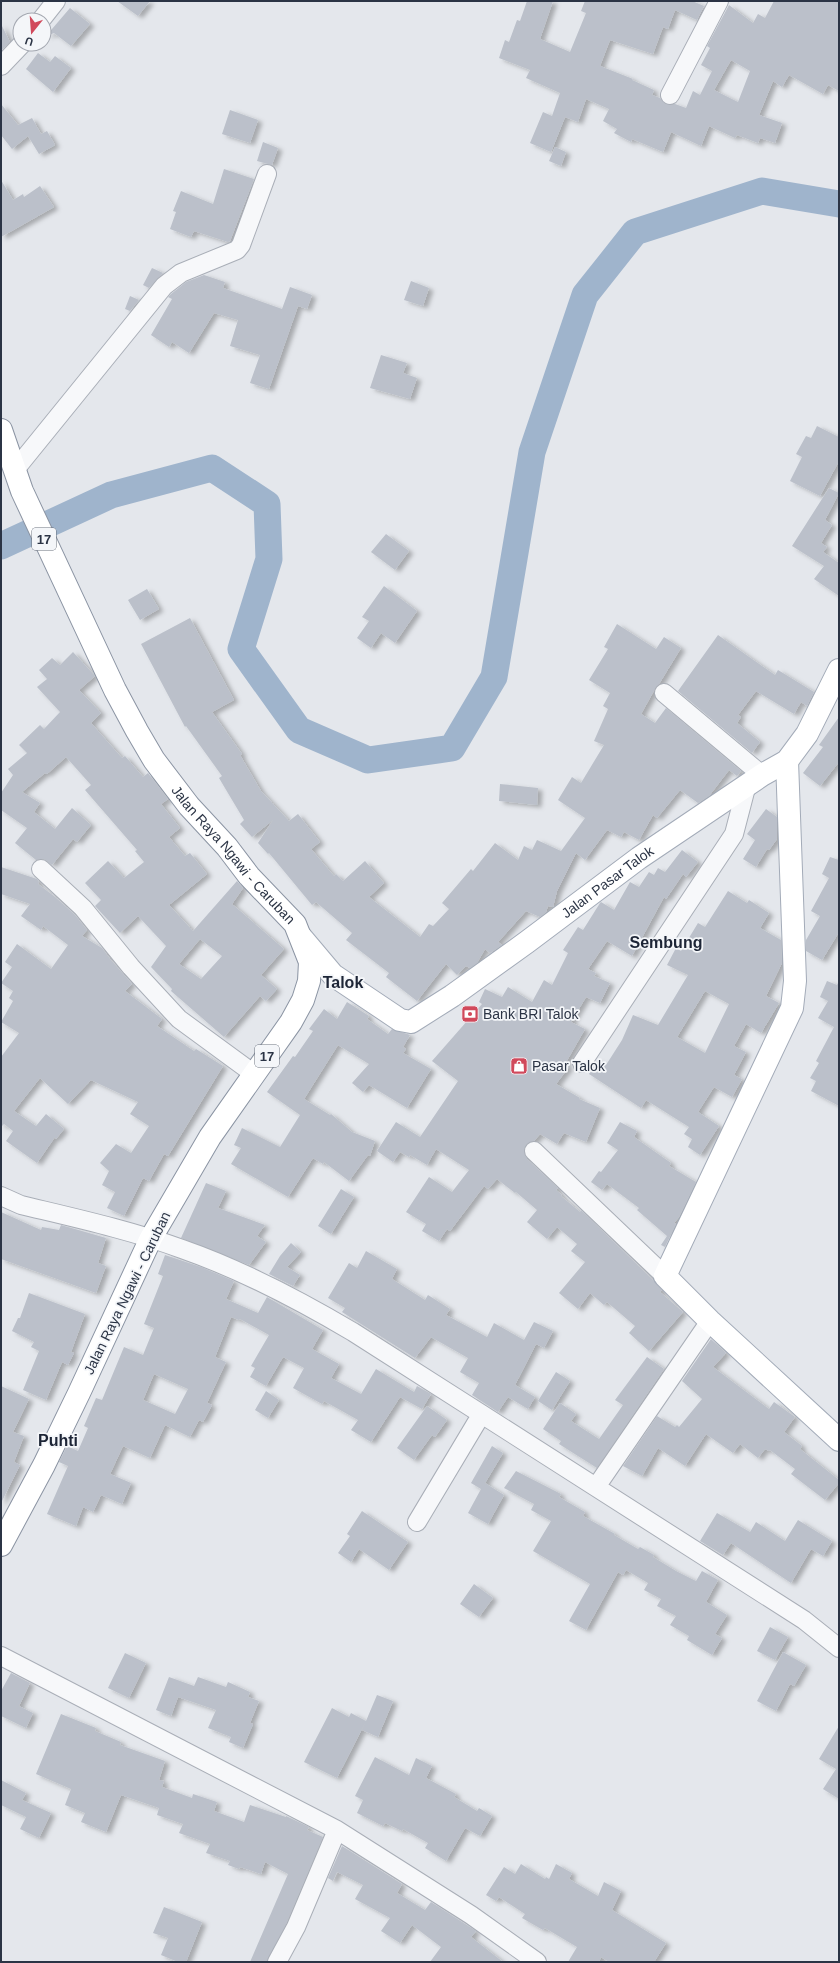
<svg xmlns="http://www.w3.org/2000/svg" width="840" height="1963" viewBox="0 0 840 1963" font-family="Arial,sans-serif">
  <defs>
    <filter id="shadow"><feDropShadow dx="4.5" dy="2.5" stdDeviation="2" flood-color="#0004"/></filter>
  </defs>
  <rect width="100%" height="100%" fill="#e4e7ec"/>
  <g fill="none" stroke-linecap="round" stroke-linejoin="round">
    <path stroke="#9fb4cc" stroke-width="27" d="M1 546 111 495 212 468 267 504 269 559 241 649 299 730 368 760 452 748 494 677 532 452 585 295 635 232 762 191 839 204"/>
  </g>
  <path fill="#bbc0ca" fill-rule="evenodd" filter="url(#shadow)" d="M117 1H150L138 16Z
    M527 1H553L540 39 570 52 586 13 581 11 585 1H692L704 6 697 20 675 10 668 29 663 27 653 54 610 40 600 66 633 79 632 80 654 90 652 95 660 98 666 104H675L686 108 693 91 700 95 712 71 701 65 710 48 707 46 729 5 753 23 758 14 765 18 774 1H839V91L828 85 823 94 789 75 782 87 773 81 759 115 782 123 775 143 760 138 758 143 737 135 735 138 709 126 701 146 671 132 663 152 632 139 631 142 614 133 617 129 603 121 609 109 586 99 578 122 565 117 551 152 530 143 543 112 552 116 560 93 526 78 530 70 499 58 505 40 509 42 517 20 520 21ZM731 60 750 71 738 102 714 90Z
    M70 8 90 24 71 46 54 33 46 36Z
    M1 24 10 42 1 51Z
    M38 53 50 62 55 56 71 68 53 92 26 69Z
    M1 104 18 125 32 118 41 134 47 131 55 145 39 154 28 136 12 149 1 135Z
    M230 110 258 120 250 143 222 134Z
    M263 142 278 148 272 165 257 161Z
    M555 147 566 152 561 166 549 161Z
    M224 169 254 179 230 241 228 242 194 231 191 237 170 229 176 212 173 211 181 191 213 204Z
    M1 180 13 200 23 194 24 197 40 186 54 207 1 237Z
    M152 268 163 273 149 288 143 285Z
    M204 275 225 282 223 288 282 309 290 287 312 295 307 309 298 306 269 389 250 383 260 355 230 346 238 320 214 313 189 353 172 342 169 347 151 335 172 299 168 297 171 294 186 282Z
    M411 281 429 288 423 306 404 300Z
    M130 296 139 300 130 311 125 309Z
    M381 355 407 363 403 373 417 378 410 399 370 388Z
    M817 426 839 437V461L820 496 790 481 802 457 796 454 806 436 811 438Z
    M829 488 839 493 825 520 832 525 821 543 827 547 823 552 839 563V596L814 579 824 566 792 546Z
    M386 534 409 551 395 570 371 552Z
    M384 586 417 611 395 643 381 633 371 648 357 638 369 621 362 617Z
    M147 589 159 609 140 620 128 600Z
    M190 618 234 700 212 712 242 754 240 755 261 791 289 821 298 814 320 842 311 849 334 876 336 874 343 881 365 861 384 883 369 897 420 937 429 924 433 926 449 909 442 903 471 869 473 871 495 843 518 860 524 846 532 850 537 840 561 851 585 818 558 800 572 777 581 783 604 745 594 741 608 709 603 706 610 693 589 680 608 649 604 647 617 624 656 649 664 637 681 648 659 684 656 687 641 714 655 723 666 708 741 771 737 776 729 770 709 796 698 803 680 790 657 818 653 815 639 840 624 832 621 837 607 830 585 860 576 853 557 891 553 907 548 906 546 912 540 917 526 911 498 942 502 945 490 953 485 949 477 963 470 968 466 966 457 975 446 964 417 1001 386 977 389 973 346 940 352 933 316 902 312 905 269 853 268 854 258 843 273 820 252 837 240 824 244 820 219 778 222 776 186 726 185 727 141 644Z
    M718 635 775 675 778 670 814 692 807 706 801 702 794 714 756 691 738 715 741 717 737 723 760 742 752 753 678 691Z
    M73 652 95 676 79 690 101 713 91 723 122 758 125 756 143 777 148 773 168 799 161 804 180 828 169 837 185 856 190 853 207 874 169 905 193 931 237 881 243 888 232 904 284 949 261 975 277 989 266 1001 260 996 224 1037 171 991 172 989 151 967 166 946 138 916 120 933 95 906 101 900 85 883 108 861 124 878 144 862 135 851 137 850 85 790 91 785 66 757 47 774 45 773 22 792 40 803 34 812 55 829 72 808 91 825 77 842 73 839 52 865 44 859 36 860 15 843 27 828 1 810V793L13 775 8 769 27 753 19 745 40 725 44 729 60 712 37 687 47 679 39 670 52 658 60 665ZM200 939 222 956 201 979 179 964Z
    M839 717V762L820 786 803 773 823 747 819 745Z
    M500 784 538 788 537 805 499 801Z
    M766 809 777 817V839L769 850 767 849 756 867 743 859 755 840 747 834Z
    M682 850 698 862 686 877 683 874 666 899 664 897 632 956 607 941 588 969 596 973 594 976 610 983 600 1003 586 997 571 1022 585 1029 565 1064 569 1067 556 1084 580 1098 579 1099 600 1108 586 1142 564 1133 557 1144 540 1134 534 1141 527 1144 524 1149 527 1159 558 1188 556 1190 562 1195 561 1196 580 1212 581 1210 653 1280 662 1290 660 1292 683 1312 649 1351 629 1333 635 1326 607 1302 604 1305 590 1293 578 1309 559 1293 585 1262 571 1251 577 1244 557 1227 547 1239 527 1222 537 1210 516 1192 515 1193 497 1179 488 1189 484 1186 450 1231 447 1229 439 1241 422 1231 426 1224 406 1212 429 1177 452 1192 469 1170 436 1149 427 1165 410 1155 409 1157 400 1152 393 1162 377 1151 396 1122 420 1137 458 1081 432 1061 482 1004 479 1002 485 989 502 997 508 987 532 1002 544 980 552 985 568 953 563 950 578 927 583 930 600 903 601 902 614 910 630 882 639 887 649 872 654 875 658 868 665 872Z
    M830 857 839 860V932L822 960 806 951V940L820 916 811 911 829 878 822 874Z
    M1 867 37 879 39 882 38 884 55 897 75 915 87 930 82 936 102 948 110 959 132 984 125 991 162 1019 157 1026 194 1051 196 1049 223 1066 168 1156 164 1154 149 1181 143 1178 124 1216 107 1208 115 1192 102 1185 109 1171 100 1163 116 1144 131 1153 149 1126 130 1114 138 1102 91 1080 68 1104 40 1078 14 1111 36 1126 46 1114 64 1129 56 1139 55 1137 37 1163 6 1141 13 1131 4 1124 1 1127V1057L19 1033 1 1022 13 1001 9 998 13 991 1 983 12 967 5 962 17 944 51 969 68 945 43 926 41 930 21 916 30 904 1 894Z
    M728 891 747 903 749 900 769 913 760 928 781 940 782 963 766 996 779 1003 761 1033 746 1024 734 1046 746 1052 734 1075 742 1079 732 1097 714 1087 698 1112 719 1126 700 1155 688 1147 692 1139 684 1134 689 1127 646 1100 641 1108 589 1074 598 1060 606 1065 622 1040 633 1015 658 1025 688 975 667 965 676 948 681 951 698 923 705 927ZM705 991 729 1004 705 1053 677 1037Z
    M827 981 837 985 839 981V1106L811 1091 816 1081 810 1078 819 1063 816 1061 834 1027 818 1018 828 1001 820 997Z
    M347 1002 369 1016 367 1019 388 1034 392 1029 410 1035 403 1047 406 1049 403 1053 431 1069 407 1108 369 1085 363 1092 352 1083 369 1064 338 1045 304 1099 330 1115 331 1114 352 1132 375 1141 370 1156 368 1155 349 1181 324 1162 323 1164 313 1158 288 1197 231 1164 241 1148 234 1145 242 1128 280 1147 300 1115 267 1092 293 1056 295 1057 313 1031 309 1029 324 1009 337 1019Z
    M620 1122 637 1131 634 1137 671 1163 669 1166 696 1182 679 1217 674 1223 676 1224 665 1247 661 1245 667 1236 637 1210 639 1208 607 1184 602 1190 591 1182 599 1171 601 1172 618 1150 607 1143Z
    M206 1183 226 1191 218 1208 265 1225 257 1236 266 1242 249 1265 181 1238Z
    M341 1189 354 1197 331 1234 318 1226Z
    M1 1212 41 1230 42 1227 59 1230 61 1225 106 1238 98 1263 106 1266 96 1293 1 1259Z
    M291 1243 301 1252 287 1267 300 1275 293 1286 269 1274 280 1256Z
    M366 1251 397 1269 392 1279 425 1300 428 1295 450 1309 446 1315 487 1337 494 1323 524 1340 534 1322 553 1331 544 1348 536 1344 515 1385 535 1397 528 1409 508 1397 498 1412 472 1395 479 1383 460 1372 468 1358 431 1337 415 1358 342 1312 345 1308 328 1298 349 1263 357 1268Z
    M165 1255 201 1267 234 1281 226 1299 258 1313 267 1297 323 1330 312 1349 339 1364 331 1378 361 1394 376 1369 414 1392 417 1386 431 1394 422 1409 400 1397 371 1442 351 1430 358 1420 324 1401 322 1404 293 1388 304 1368 283 1357 266 1386 250 1377 255 1368 251 1366 269 1335 240 1319 239 1320 231 1317 215 1357 226 1362 207 1403 212 1405 203 1422 199 1420 190 1437 165 1425 150 1458 123 1446 110 1474 131 1483 122 1504 101 1495 93 1512 83 1507 76 1526 47 1514 68 1466 59 1462 67 1446 78 1451 88 1428 84 1426 96 1398 102 1400 124 1347 143 1355 154 1328 144 1324 163 1276 158 1274ZM154 1374 188 1389 175 1414 143 1400Z
    M29 1293 85 1314 71 1352 74 1353 68 1365 62 1362 46 1400 23 1390 39 1351 31 1347 34 1342 12 1331 18 1318H20Z
    M711 1339 726 1353 713 1367 769 1409 774 1402 795 1417 784 1432 802 1446 800 1449 839 1480V1483L825 1500 791 1474 795 1469 770 1450 769 1451 765 1449 758 1458 740 1444 733 1453 706 1434 685 1466 658 1448 642 1476 623 1466 657 1416 675 1427 677 1425 679 1427 702 1399 682 1381Z
    M647 1357 664 1369 597 1468 559 1444 561 1441 543 1429 560 1403 576 1414 571 1421 599 1439 623 1405 615 1400Z
    M556 1372 570 1381 552 1410 538 1401Z
    M1 1386 29 1399 13 1432 24 1436 14 1462 20 1465 1 1503Z
    M266 1391 279 1400 268 1418 255 1410Z
    M427 1406 447 1420 435 1437 432 1435 414 1460 397 1448Z
    M492 1446 503 1453 485 1483 504 1495 488 1524 468 1513 481 1489 471 1483Z
    M516 1471 561 1494 559 1497 585 1512 583 1516 615 1534 614 1535 638 1549 640 1547 654 1555 653 1557 676 1571 696 1581 702 1571 718 1580 706 1602 727 1615 715 1634 722 1638 712 1655 687 1640 689 1636 670 1625 676 1616 657 1606 661 1599 644 1590 648 1583 626 1570 623 1575 618 1572 586 1630 569 1621 590 1584 533 1551 551 1521 531 1510 534 1504 504 1488Z
    M362 1511 408 1542 389 1570 359 1549 351 1562 338 1553 350 1536 347 1534Z
    M717 1513 750 1532 756 1522 785 1541 798 1520 832 1541 823 1556 811 1549 791 1583 731 1543 723 1555 700 1541Z
    M474 1584 493 1598 479 1617 460 1604Z
    M770 1627 788 1637 775 1660 757 1651Z
    M783 1652 806 1665 794 1686 790 1684 776 1711 757 1701Z
    M125 1653 146 1663 129 1698 108 1688Z
    M11 1673 30 1683 19 1706 33 1713 26 1728 1 1716V1691Z
    M169 1677 194 1686 198 1677 226 1687 228 1682 250 1692 248 1697 259 1701 250 1723 253 1724 243 1748 229 1742 231 1737 208 1728 216 1710 178 1697 171 1716 156 1710Z
    M377 1695 393 1701 378 1737 362 1730 365 1723 337 1778 304 1762 332 1708 349 1717 351 1713 366 1721Z
    M61 1714 96 1728 95 1731 121 1742 120 1745 165 1761 159 1780 164 1781 162 1787 192 1798 193 1794 217 1802 214 1811 244 1822 250 1805 286 1817V1816L309 1827 307 1830 323 1837 287 1922 267 1962H250L288 1874 265 1862 261 1874 240 1867 239 1869 228 1865 230 1861 206 1853 210 1844 179 1833 183 1824 157 1815 159 1808 121 1795 106 1832 81 1822 85 1813 65 1805 71 1789 36 1774Z
    M839 1726V1799L823 1789 836 1769 819 1759Z
    M375 1757 409 1775 416 1758 432 1766 426 1778 456 1794 454 1797 477 1811 479 1808 492 1816 480 1836 465 1828 446 1861 425 1848 428 1843 403 1829 402 1831 385 1823 383 1826 357 1813 363 1800 355 1796Z
    M1 1780 26 1793 22 1800 51 1813 39 1838 20 1829 26 1817 1 1805Z
    M342 1846 402 1884 397 1893 425 1910 431 1902 476 1931 471 1937 503 1962H430L441 1947 412 1925 400 1943 381 1931 390 1918 355 1899 363 1885 337 1872 333 1881 328 1878Z
    M521 1864 545 1879 546 1877 549 1879 556 1864 572 1873 569 1879 598 1896 604 1882 621 1891 612 1910 666 1943 654 1962H609L601 1957 599 1962H568L577 1947 545 1928 543 1930 522 1918 525 1914 499 1897 496 1901 486 1895 504 1867 515 1874Z
    M164 1907 202 1922 186 1962H178L161 1955 168 1938 153 1933Z"/>
  <g fill="none" stroke-linecap="round" stroke-linejoin="round">
    <defs>
      <path id="minor" d="M41 20 56 1
        M1 66 22 44
        M670 95 719 1
        M14 471 164 286 181 273 237 250 241 245 267 174
        M664 693 762 775
        M41 869 83 908 131 967 179 1019 254 1074
        M582 1063 734 834 746 788
        M534 1151 665 1276
        M1 1196 21 1205C75 1218 130 1230 182 1249 242 1270 299 1300 353 1332L804 1620 839 1648
        M596 1487 710 1321
        M417 1522 481 1415
        M1 1656 337 1830 471 1915 537 1962
        M277 1962 296 1927 337 1830"/>
      <g id="major">
        <path d="M787 761 795 981 792 1008 665 1276 710 1321 839 1440"/>
        <path id="s1" d="M301 937 333 975 400 1020 411 1022 452 996 527 942 639 858 762 775 787 761 807 734 839 670"/>
      </g>
      <g id="highway">
        <path id="s2" d="M1 430 22 491 115 690 137 731 154 760 189 806 227 847 249 876 295 924 310 962 309 981 303 1000 291 1022 210 1137 151 1238 79 1393 44 1465 1 1545"/>
      </g>
    </defs>
    <use href="#minor" stroke="#a9aeb7" stroke-width="20"/>
    <use href="#major" stroke="#a3abb8" stroke-width="24"/>
    <use href="#highway" stroke="#8b94a3" stroke-width="24"/>
    <use href="#minor" stroke="#f7f8fa" stroke-width="18"/>
    <use href="#major" stroke="#fff" stroke-width="22"/>
    <use href="#highway" stroke="#fff" stroke-width="22"/>
  </g>
  <defs>
    <symbol id="bank-square" viewBox="-11 -11 22 22"><rect x="-9" y="-9" width="18" height="18" rx="4" fill="#d1495b" stroke="#f4f6f9"/><path d="M-6-4H6V4H-6ZM0-2.3a2.3 2.3 0 1 0 0 4.6a2.3 2.3 0 1 0 0-4.6Z" fill="#fff"/></symbol>
    <symbol id="shop-square" viewBox="-11 -11 22 22"><rect x="-9" y="-9" width="18" height="18" rx="4" fill="#d1495b" stroke="#f4f6f9"/><path d="M-5-2.5h2.3a2.7 3.5 0 0 1 5.4 0H5L5.5 6h-11ZM-1.5-2.5h3a1.5 2.3 0 0 0-3 0Z" fill="#fff"/></symbol>
  </defs>
  <g fill-rule="evenodd">
    <use href="#bank-square" x="460" y="1004" width="20" height="20"/>
    <use href="#shop-square" x="509" y="1056" width="20" height="20"/>
  </g>
  <g text-anchor="middle" dominant-baseline="central" stroke-width="3.5" stroke-linejoin="round" paint-order="stroke">
    <g fill="#f4f6f9" stroke="#676e7b" stroke-width="1">
      <rect x="32" y="528" width="24" height="22" rx="3"/>
      <rect x="255" y="1045" width="24" height="22" rx="3"/>
    </g>
    <g font-size="13" font-weight="bold" fill="#2b3445">
      <text x="44" y="539">17</text>
      <text x="267" y="1056">17</text>
    </g>
    <g font-size="14" fill="#2b3445" stroke="#f4f6f9">
      <text stroke="none"><textPath href="#s2" startOffset="488">Jalan Raya Ngawi - Caruban</textPath></text>
      <text stroke="none"><textPath href="#s1" startOffset="383">Jalan Pasar Talok</textPath></text>
      <text transform="translate(127 1293) rotate(-64)">Jalan Raya Ngawi - Caruban</text>
    </g>
    <g font-size="14" fill="#2b3445" stroke="#f4f6f9" text-anchor="start">
      <text x="483" y="1014">Bank BRI Talok</text>
      <text x="532" y="1066">Pasar Talok</text>
    </g>
    <g font-size="16" font-weight="bold" fill="#1d2536" stroke="#f4f6f9">
      <text x="666" y="942">Sembung</text>
      <text x="343" y="982">Talok</text>
      <text x="58" y="1440">Puhti</text>
    </g>
  </g>
  <rect width="840" height="1963" fill="none" stroke="#2b3445" stroke-width="4"/>
  <g transform="translate(32 32) rotate(197)"><circle r="19" fill="#f4f6f9" stroke="#a4a8b1"/>
  <path d="M0-3L7 15L0 10L-7 15Z" fill="#d1495b"/>
  <text y="-6" font-size="11" font-weight="bold" text-anchor="middle" fill="#2b3445">U</text>
  </g>
</svg>
